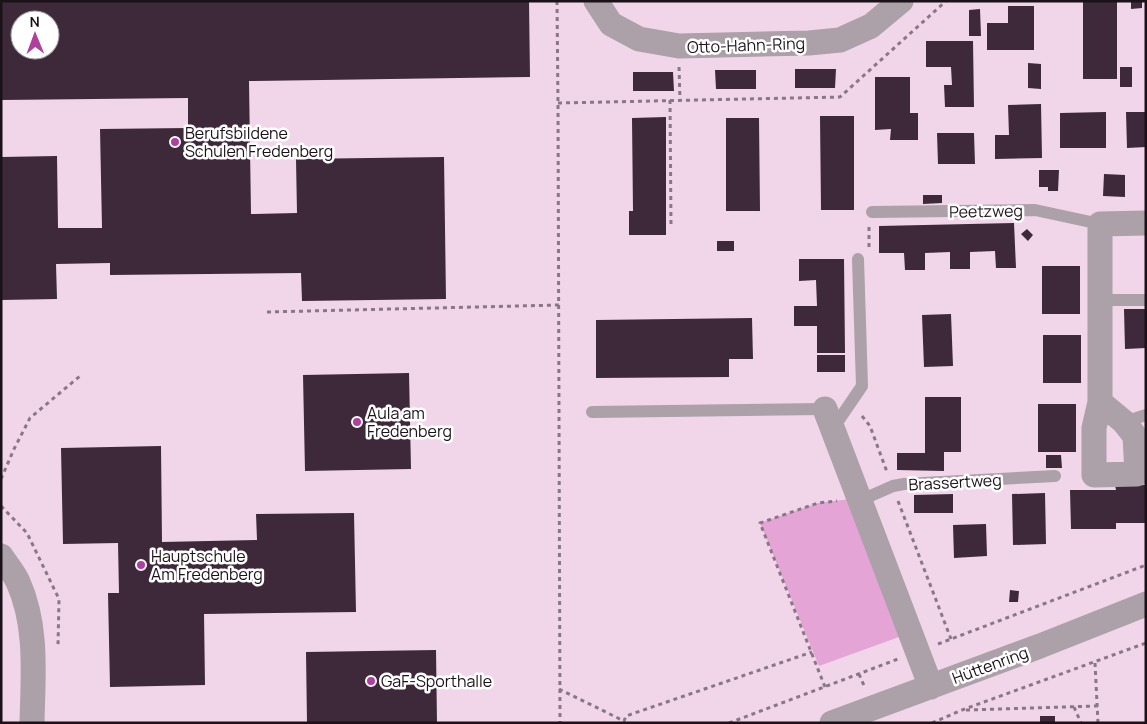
<svg xmlns="http://www.w3.org/2000/svg" width="1147" height="724" viewBox="0 0 1147 724" font-family="Manrope,sans-serif">
  <rect width="100%" height="100%" fill="#f1d6ea"/>
  <path fill="#e4a5d6" d="M858 498 910 633 819 666 760 523 818 503Z"/>
  <path fill="#3d2939" fill-rule="evenodd" d="M1 1H529L530 77 249 81 251 214 297 213 296 159 444 157 446 299 302 301 301 273 110 275V263L56 264 57 299 1 300V157L57 156 58 228H102L100 129 188 128V98L1 100ZM20 20H50V50H20Z
    M1083 1H1117V79H1083Z
    M1131 1H1142V8L1131 9Z
    M1008 6H1034V50H987V23H1008Z
    M980 9 981 36H969V10Z
    M926 41H973L974 107H945L944 85H952L951 67H926Z
    M1028 63 1041 64V89L1028 88Z
    M1120 67H1132V87H1120Z
    M795 69H836L835 88H795Z
    M715 70H756V89H716Z
    M633 72H673L674 91H633Z
    M875 77H910V113H918V140H890L891 129 875 130Z
    M1041 104 1042 158 995 159V135H1009L1008 105Z
    M1106 112V148H1060V113Z
    M1126 112H1146V147L1127 148Z
    M820 116H854V210H821Z
    M666 117V235H629V211H633L632 118Z
    M726 118H759L760 211H726Z
    M937 133H974L975 164H938Z
    M1039 170H1059L1058 191H1048V187H1039Z
    M1104 174 1125 175V197L1103 196Z
    M923 195H942V203L923 204Z
    M1014 223 1016 268H996L995 251 970 252V269H950V252L925 253V270H905L904 253H879V226Z
    M1027 229 1033 235 1028 241 1021 234Z
    M717 241H734V251H717Z
    M799 259H844L845 353H817V326H794V306H817L816 280 799 281Z
    M1042 266H1080V314H1042Z
    M1124 309H1146V348L1125 349Z
    M951 314 953 366 924 367 922 315Z
    M752 318 753 359H729V377L596 378V320Z
    M1043 335H1081V383H1043Z
    M817 355H845V372H817Z
    M409 373 411 469 305 471 303 375Z
    M925 397H961V452H944V471L897 470V453H925Z
    M1038 404H1076V452H1038Z
    M161 446 162 542 257 540 256 514 354 513 356 612 204 614 205 685 110 687 108 593H119L118 543 63 544 61 448Z
    M1046 455H1061L1062 468H1046Z
    M1115 485H1146V523H1116V529H1071L1070 490H1116Z
    M1045 493 1046 544 1013 545 1012 494Z
    M953 494V513H914V495Z
    M986 524 987 556 954 558 953 525Z
    M1010 590 1019 591 1018 602H1009Z
    M436 650 437 723H307L306 652Z
    M1040 716H1055V723H1040Z"/>
  <g fill="none" stroke-linecap="round" stroke-linejoin="round">
    <path stroke="#8a7785" stroke-width="3" stroke-dasharray="4 4" stroke-linecap="butt" d="M557 1 558 103 560 723
      M679 67 680 100
      M670 100 671 225
      M558 103 840 97 946 1
      M869 227V248
      M267 312 559 305
      M862 416 870 426 887 472
      M1 479 14 449 30 418 80 376
      M898 501 951 639
      M1 506 27 533 59 599 58 645
      M938 644 1146 565
      M1095 663 1098 723
      M859 674 865 688
      M825 687 760 523 818 503 837 501
      M559 689 624 721 626 716 812 652
      M1074 707 1081 723
      M966 710 1098 706
      M729 723 898 659
      M932 723 962 710 1146 643"/>
    <path stroke="#aca0a9" stroke-width="12" d="M872 212 1035 210 1100 224
      M1099 300H1146
      M592 412 825 409
      M1124 422 1146 415
      M832 430 862 386 858 259
      M859 501 893 486 904 484 1055 476"/>
    <path stroke="#aca0a9" stroke-width="25" d="M596 1 611 24 639 39 679 46 809 43 840 40 871 26 901 1
      M1100 402 1124 422 1135 436 1137 474 1094 475V428L1100 402V224L1146 223
      M825 409 931 687
      M1 556C7 565 14 573 18 582 38 626 33 676 32 723
      M832 723 1040 646 1146 604"/>
  </g>
  <g fill="#af409d" stroke="#fff" stroke-width="2">
    <circle cx="175" cy="142" r="5"/>
    <circle cx="357" cy="422" r="5"/>
    <circle cx="141" cy="565" r="5"/>
    <circle cx="371" cy="681" r="5"/>
  </g>
  <g text-anchor="middle" dominant-baseline="central" stroke-width="5" stroke-linejoin="round" paint-order="stroke">
    <g font-size="16" fill="#1b1219" stroke="#fff">
      <text transform="translate(746 45) rotate(-2)">Otto-Hahn-Ring</text>
      <text transform="translate(986 211) rotate(-1)">Peetzweg</text>
      <text transform="translate(955 482) rotate(-3)">Brassertweg</text>
      <text transform="translate(990 665) rotate(-20)">Hüttenring</text>
    </g>
    <g font-size="16" fill="#1b1219" stroke="#fff" text-anchor="start">
      <text x="185" y="133">Berufsbildene<tspan x="185" dy="18">Schulen Fredenberg</tspan></text>
      <text x="367" y="413">Aula am<tspan x="367" dy="18">Fredenberg</tspan></text>
      <text x="151" y="556">Hauptschule<tspan x="151" dy="18">Am Fredenberg</tspan></text>
      <text x="381" y="681">GaF-Sporthalle</text>
    </g>
  </g>
  <rect width="1147" height="724" fill="none" stroke="#1b1219" stroke-width="5"/>
  <g transform="translate(35 35) rotate(359)"><circle r="24" fill="#ffffff" stroke="#a4a0a3"/>
  <path d="M0-4L9 19L0 12L-9 19Z" fill="#af409d"/>
  <text y="-8" font-size="14" font-weight="bold" text-anchor="middle" fill="#1b1219">N</text>
  </g>
</svg>
